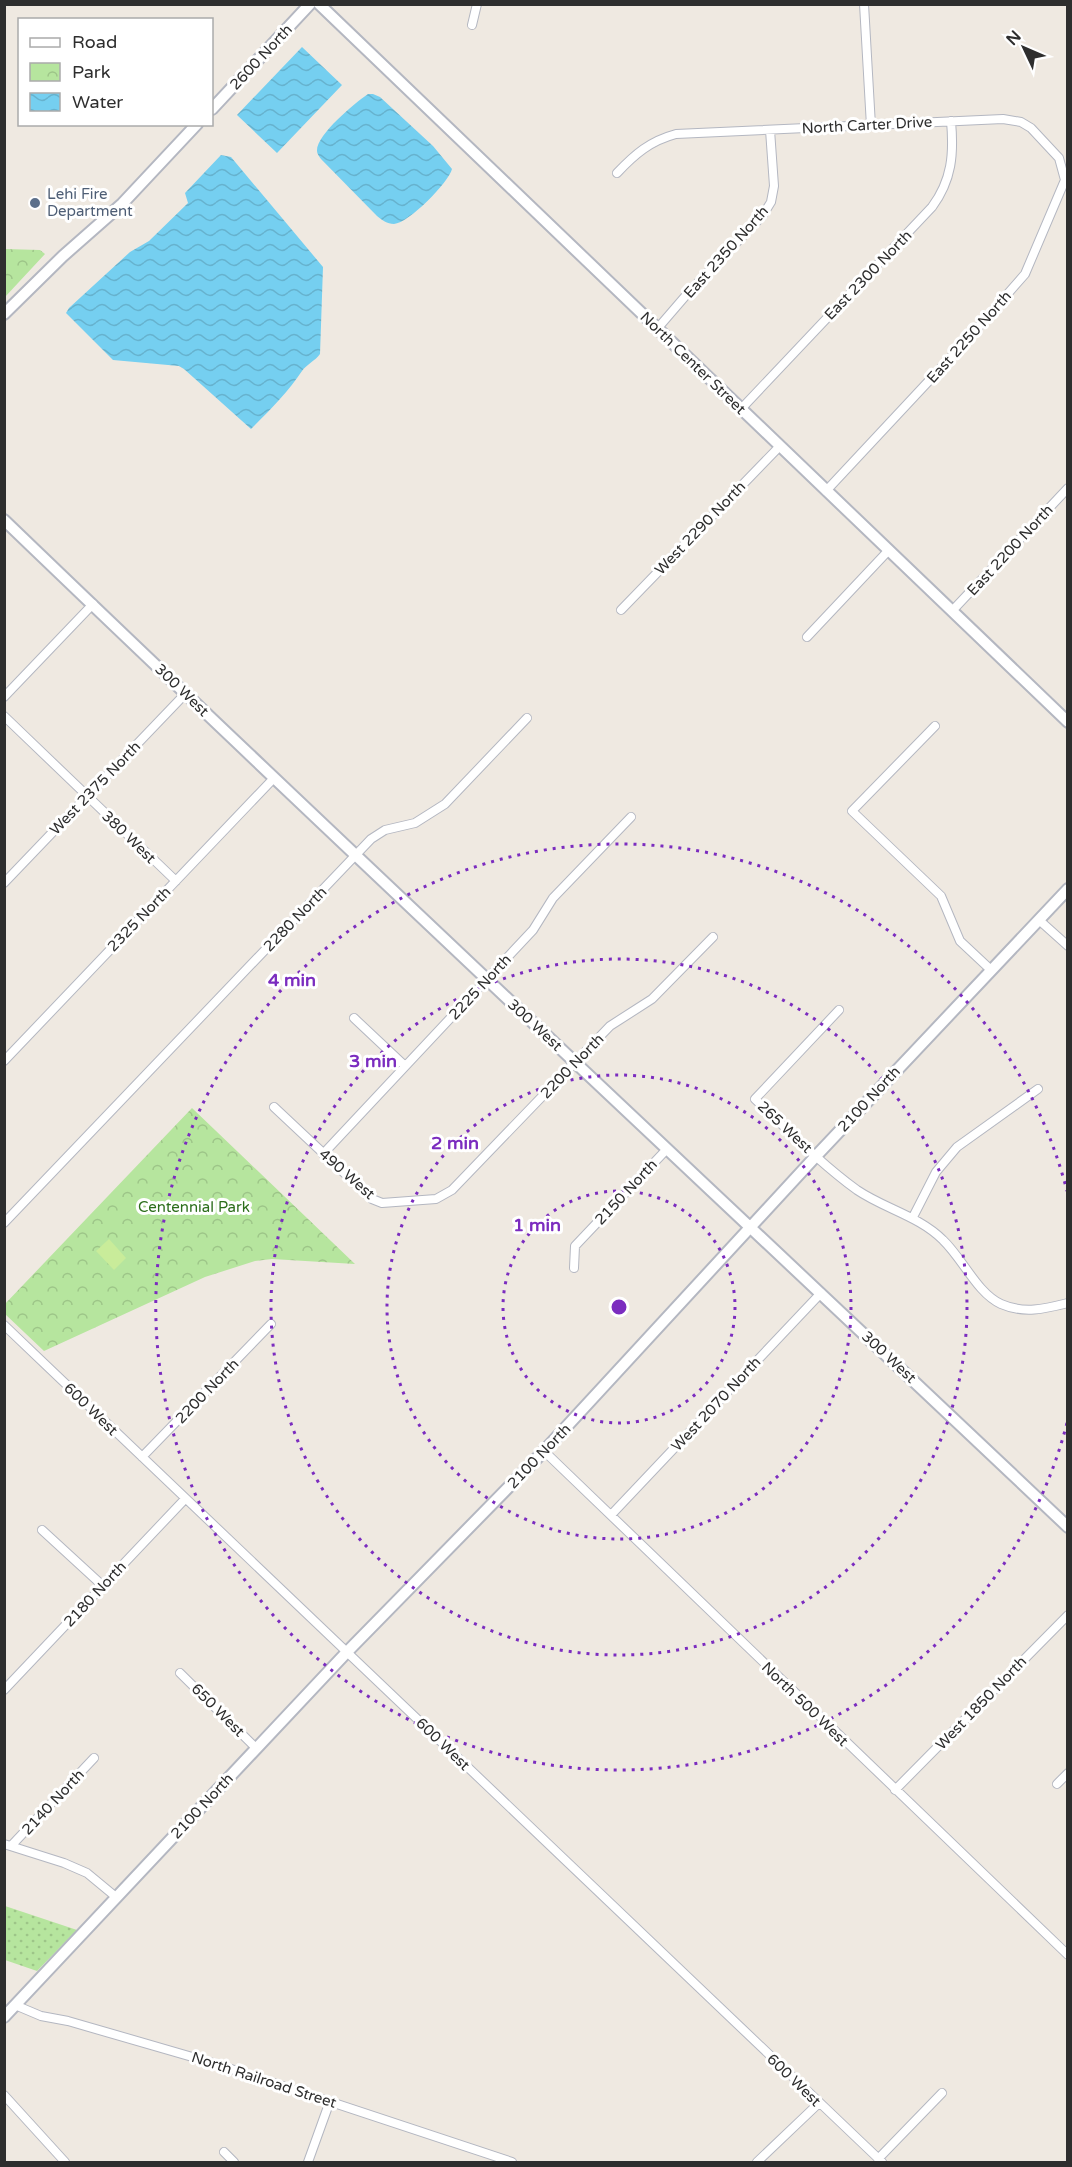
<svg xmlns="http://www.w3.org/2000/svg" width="1072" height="2167" viewBox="0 0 1072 2167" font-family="'Varela Round',sans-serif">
  <defs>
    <pattern id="grass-dots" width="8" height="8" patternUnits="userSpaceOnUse" patternTransform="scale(1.5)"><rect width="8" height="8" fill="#b6e59e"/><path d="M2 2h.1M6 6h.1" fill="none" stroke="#9dc588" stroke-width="1.8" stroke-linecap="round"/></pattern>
    <pattern id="park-crowns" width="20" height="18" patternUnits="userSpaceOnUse" patternTransform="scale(1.5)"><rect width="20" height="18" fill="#b6e59e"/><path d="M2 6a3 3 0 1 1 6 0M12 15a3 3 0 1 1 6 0" fill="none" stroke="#9dc588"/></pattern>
    <pattern id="water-waves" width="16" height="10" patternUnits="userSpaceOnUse" patternTransform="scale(1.5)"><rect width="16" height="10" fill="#75cff0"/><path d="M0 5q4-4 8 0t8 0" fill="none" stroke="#66b2ce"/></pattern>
  </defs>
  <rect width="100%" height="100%" fill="#efe9e1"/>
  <path fill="url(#grass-dots)" d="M5 1906 77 1930 37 1971 5 1960Z"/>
  <path fill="url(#park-crowns)" d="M5 249 40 250 45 254 5 297Z
    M192 1108 355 1264 272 1259 255 1261 205 1277 44 1351 5 1314 4 1305Z"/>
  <path fill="#c9ec9a" d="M109 1239 126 1258 114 1270 96 1251Z"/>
  <path fill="url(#water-waves)" d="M302 47 342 85 277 153 237 115Z
    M368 94H373L380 97 433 146 452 169C449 182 409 223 394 224 387 224 382 220 377 216L321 159C319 156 317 154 317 151 316 135 355 103 368 94Z
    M221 155 231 157 323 267 320 354C315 361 307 364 302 371 288 392 270 410 251 429L184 369 179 366 113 360 66 313 69 308 130 252 149 241 188 203 185 193Z"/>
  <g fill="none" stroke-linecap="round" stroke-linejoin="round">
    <defs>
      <path id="street" d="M864 4 871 126
        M472 25 477 4
        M617 173C635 154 650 141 676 134L1003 119 1021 122 1031 128 1059 158 1065 180 1025 274 968 339 826 491
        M657 329 688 293 763 215 771 202 774 186 770 130
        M741 409 932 207C952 180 954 154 951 121
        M621 610 780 446
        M952 611 1068 488
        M807 637 888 551
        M4 697 93 604
        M4 716 176 881
        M935 726 852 811 941 896 960 941 991 970
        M4 883 186 693
        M1039 920 1068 946
        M839 1010 755 1099C788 1130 820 1163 857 1190 885 1209 919 1216 943 1240 963 1259 977 1293 1001 1304 1024 1314 1044 1309 1068 1303
        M354 1018 405 1066
        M4 1061 274 778
        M274 1107 372 1199 382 1203 436 1199 452 1190 610 1026 652 999 713 937
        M323 1154 533 930 553 898 631 817
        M913 1217 936 1172 957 1147 1038 1089
        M4 1223 371 839 385 830 415 823 445 804 527 718
        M574 1268 575 1246 667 1149
        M4 1325C296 1605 589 1884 882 2162
        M544 1451 1068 1955
        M142 1457 271 1324
        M611 1515 821 1293
        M42 1530 103 1586
        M180 1673 256 1748
        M4 1690 185 1499
        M1057 1784 1068 1773
        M895 1790 1068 1615
        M4 1844 64 1863 87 1873 116 1897
        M11 1846 94 1758
        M15 2005 41 2016 68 2021 213 2063 512 2162
        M4 2095 65 2162
        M224 2152 234 2162
        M878 2159 942 2093
        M308 2162 330 2101
        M757 2162 819 2103"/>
      <path id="secondary" d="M319 4 1068 722
        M212 109 310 4
        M4 314 63 256 122 204 197 124
        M4 520C356 859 713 1191 1068 1527
        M4 2017 346 1653 544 1451 816 1156 1068 889"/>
    </defs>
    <use href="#street" stroke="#b4b7c1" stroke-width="10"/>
    <use href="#secondary" stroke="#b4b7c1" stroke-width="14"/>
    <use href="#street" stroke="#fff" stroke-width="8"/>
    <use href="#secondary" stroke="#fff" stroke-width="10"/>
  </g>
  <g fill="none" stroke="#7b2cbf" stroke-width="3" stroke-dasharray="3 6">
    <circle cx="619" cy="1307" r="116"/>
    <circle cx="619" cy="1307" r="232"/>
    <circle cx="619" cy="1307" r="348"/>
    <path d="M1067 1423A463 463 0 1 1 1067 1191"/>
  </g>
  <circle fill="#5c6f8a" stroke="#fff" stroke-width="2" cx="35" cy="203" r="6"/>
  <g text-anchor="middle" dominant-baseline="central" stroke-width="6" stroke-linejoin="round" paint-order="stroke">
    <g font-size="15" fill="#2e2e2e" stroke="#fff">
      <text transform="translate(261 57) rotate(-47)">2600 North</text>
      <text transform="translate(867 125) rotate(-3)">North Carter Drive</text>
      <text transform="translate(726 252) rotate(-48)">East 2350 North</text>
      <text transform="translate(868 275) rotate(-46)">East 2300 North</text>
      <text transform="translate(969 337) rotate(-48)">East 2250 North</text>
      <text transform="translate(693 363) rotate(44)">North Center Street</text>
      <text transform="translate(700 528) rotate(-46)">West 2290 North</text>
      <text transform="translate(1010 550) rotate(-47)">East 2200 North</text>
      <text transform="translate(182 690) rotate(44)">300 West</text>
      <text transform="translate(95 788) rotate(-46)">West 2375 North</text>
      <text transform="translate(129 837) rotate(44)">380 West</text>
      <text transform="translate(139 919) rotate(-46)">2325 North</text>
      <text transform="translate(295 919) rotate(-46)">2280 North</text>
      <text transform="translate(480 987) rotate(-47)">2225 North</text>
      <text transform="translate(535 1025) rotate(43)">300 West</text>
      <text transform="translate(572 1066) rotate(-46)">2200 North</text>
      <text transform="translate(869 1099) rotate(-47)">2100 North</text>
      <text transform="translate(785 1127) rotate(43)">265 West</text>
      <text transform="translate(347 1174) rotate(41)">490 West</text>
      <text transform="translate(626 1192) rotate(-47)">2150 North</text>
      <text transform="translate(889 1357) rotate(43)">300 West</text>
      <text transform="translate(207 1391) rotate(-46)">2200 North</text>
      <text transform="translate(716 1404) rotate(-47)">West 2070 North</text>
      <text transform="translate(91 1409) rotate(44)">600 West</text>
      <text transform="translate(539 1456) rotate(-46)">2100 North</text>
      <text transform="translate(95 1594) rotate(-47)">2180 North</text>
      <text transform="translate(981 1703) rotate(-46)">West 1850 North</text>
      <text transform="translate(805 1704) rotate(44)">North 500 West</text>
      <text transform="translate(218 1710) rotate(45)">650 West</text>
      <text transform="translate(443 1744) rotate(44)">600 West</text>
      <text transform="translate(53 1802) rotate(-47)">2140 North</text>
      <text transform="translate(202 1806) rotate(-47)">2100 North</text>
      <text transform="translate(264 2080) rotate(18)">North Railroad Street</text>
      <text transform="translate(794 2080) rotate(44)">600 West</text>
    </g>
    <g font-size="15" fill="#4e5e75" stroke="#fff" text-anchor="start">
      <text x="47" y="194">Lehi Fire<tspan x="47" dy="17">Department</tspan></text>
    </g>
    <g font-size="15" fill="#2c6e1b" stroke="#fff">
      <text x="194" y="1207">Centennial Park</text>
    </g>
  </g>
  <circle cx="619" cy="1307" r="9" fill="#7b2cbf" stroke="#fff" stroke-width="3"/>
  <g font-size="18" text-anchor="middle" font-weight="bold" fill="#7b2cbf" stroke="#fff" stroke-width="6" stroke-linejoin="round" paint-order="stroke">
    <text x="292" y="986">4 min</text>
    <text x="373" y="1067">3 min</text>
    <text x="455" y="1149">2 min</text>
    <text x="537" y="1231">1 min</text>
  </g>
  <rect width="1072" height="2167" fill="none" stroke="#2e2e2e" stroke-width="12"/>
  <rect x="18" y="18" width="195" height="108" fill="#ffffff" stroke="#ababab" stroke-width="1.5"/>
  <rect x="30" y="38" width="30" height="9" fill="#ffffff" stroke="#ababab" stroke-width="1.5"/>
  <text x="72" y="48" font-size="18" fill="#2e2e2e">Road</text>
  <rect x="30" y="63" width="30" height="18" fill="url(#park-crowns)" stroke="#ababab" stroke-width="1.5"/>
  <text x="72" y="78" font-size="18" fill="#2e2e2e">Park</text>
  <rect x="30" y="93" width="30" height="18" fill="url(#water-waves)" stroke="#ababab" stroke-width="1.5"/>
  <text x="72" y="108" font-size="18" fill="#2e2e2e">Water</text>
  <g transform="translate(1024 48) rotate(314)" stroke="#ffffff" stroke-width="4.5" paint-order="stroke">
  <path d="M0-4.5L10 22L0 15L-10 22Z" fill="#2e2e2e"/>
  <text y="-9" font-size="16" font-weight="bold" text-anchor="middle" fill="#2e2e2e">N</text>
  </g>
</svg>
